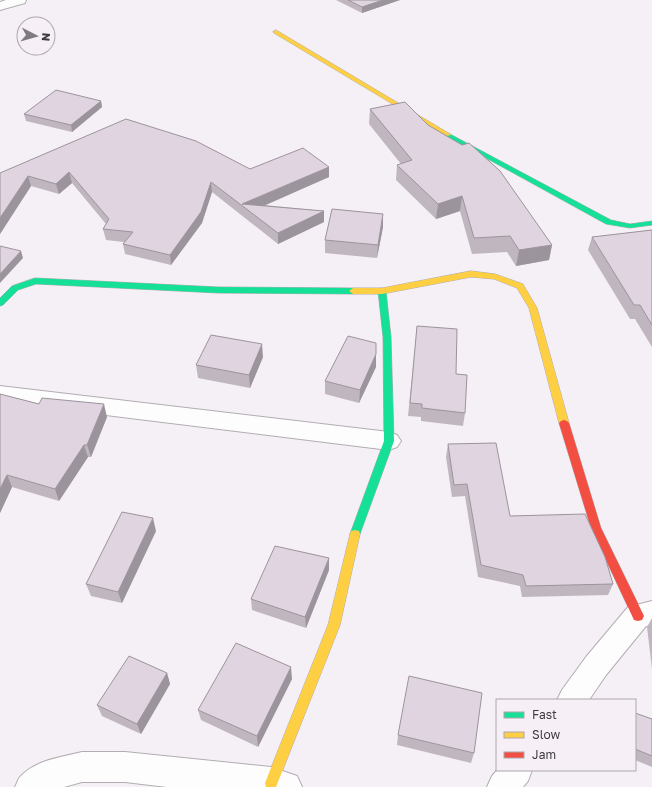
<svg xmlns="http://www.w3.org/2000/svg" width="652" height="787" viewBox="0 0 652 787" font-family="'Golos Text',sans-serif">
  <rect width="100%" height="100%" fill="#f5f0f5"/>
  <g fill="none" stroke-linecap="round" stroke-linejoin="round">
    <defs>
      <path id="street" d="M6 0H26L25 3 0 10V2Z
        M0 386 389 432 397 435 401 441 397 447 389 450 0 402Z
        M652 601V625L646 626 606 675 589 700H557L562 690 586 657 628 607Z
        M82 752H125L271 767 297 776 302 787H167L125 782H82L64 787H15C17 784 18 778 21 776 36 760 62 757 82 752Z
        M497 770H532L528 781 523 787H487L492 776Z"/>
      <path id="fast" d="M448 133 611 220 630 224 652 221V225L630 228 606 224 446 136 445 135Z
        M35 278 218 287 353 288 357 291 353 294 218 293 36 284 18 290 3 305 0 306V298L12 286Z
        M382 288 386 291 391 337 394 441 360 534 359 537 355 538 351 537 350 534 384 441 383 337 378 291Z"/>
      <path id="slow" d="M276 30 450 134 451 135 446 136 274 33 273 32Z
        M471 271 495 274 523 284 524 286 537 308 569 423 567 425H561L559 423 529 308 517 288 494 279 471 277 382 294H353L349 291 353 288H382Z
        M355 530 359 531 360 534 340 625 276 787H266L265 783 328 625 350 534 351 531Z"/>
      <path id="jam" d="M564 420 567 421 569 423 601 528 644 616 642 620 638 621 634 620 591 528 559 423 561 421Z"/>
    </defs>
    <use href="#street" stroke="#b1adb1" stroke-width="2"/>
    <use href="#fast" stroke="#b1adb1" stroke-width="1"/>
    <use href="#slow" stroke="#b1adb1" stroke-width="1"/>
    <use href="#jam" stroke="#b1adb1" stroke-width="1"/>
    <use href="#street" fill="#fefdfe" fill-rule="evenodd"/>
    <use href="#fast" fill="#16e098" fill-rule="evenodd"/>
    <use href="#slow" fill="#ffcf43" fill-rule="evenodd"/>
    <use href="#jam" fill="#f24e42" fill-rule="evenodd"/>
  </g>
  <path fill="#c0b6c0" d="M336 0H400L362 13Z
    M101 101 102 107 72 132 26 121 24 114Z
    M370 109 428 125 552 245 549 260 516 266 507 252 472 254 460 211 436 219 396 180 397 165 401 164 369 124Z
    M250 169 329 177 264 205 324 211V222L278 244 212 192 202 223 171 265 125 254 123 244 124 242 106 240 103 229 106 224 72 183 59 194 31 186 0 234V173Z
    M383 214V227L377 258 325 253V240Z
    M652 230V347L635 319H630L588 250 592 237Z
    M417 326 456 374 465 413 463 426 421 421V417L408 416Z
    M263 357 250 388 198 378 196 365Z
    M376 367 359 403 325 394V381Z
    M0 394 39 404 107 417 91 457H88L59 501 12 487 0 513Z
    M448 444 510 516 613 584 608 595 522 597 520 586 478 577 465 496 452 497 446 457Z
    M156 531 122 603 91 596 86 584Z
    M329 558V570L306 628 252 610 251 599Z
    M652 618V669L647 627Z
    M167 673 170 684 141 734 102 716 97 705Z
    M292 679 258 747 201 720 198 710Z
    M635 713 652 719V767L635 760Z
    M398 735 474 753 471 763 397 745Z"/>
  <path fill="#9c949c" d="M383 0H400L362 13V7Z
    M101 101 102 107 72 132 71 125Z
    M329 167V177L250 212 242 204Z
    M69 172 72 183 59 194 56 184Z
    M28 176 31 186 0 234V218Z
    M211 182 212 192 202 223 171 265 170 255Z
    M462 196 460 211 436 219 438 204Z
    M324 211V222L278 244V233Z
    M383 214V227L377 258 378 245Z
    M552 245 549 260 516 266 519 250Z
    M21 251 23 258 0 283V274Z
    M262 344 263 357 250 388 249 375Z
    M376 354V367L359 403 360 390Z
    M104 404 107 417 91 457 87 445Z
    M84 445 88 457 59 501 55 489Z
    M7 475 12 487 0 513V489Z
    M153 518 156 531 122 603 118 592Z
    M329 558V570L306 628 305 617Z
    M291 667 292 679 258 747 257 736Z
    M167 673 170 684 141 734 137 724Z"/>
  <path fill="#dfd4df" stroke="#9c949c" d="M348 0H383L362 7Z
    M56 90 101 101 71 125 24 114Z
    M405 102 428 125 462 145 469 143 500 171 552 245 519 250 510 236 474 238 462 196 438 204 397 165 412 160 370 109Z
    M126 119 196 141 250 169 303 148 329 167 242 204 324 211 278 233 211 182 201 212 170 255 123 244 133 232 103 229 109 219 69 172 56 184 28 176 0 218V173Z
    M332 209 383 214 378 245 325 240Z
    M652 230V325L640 305H634L592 237Z
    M0 246 21 251 0 274Z
    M417 326 457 329 456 374 467 375 465 413 422 408V404L410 403Z
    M211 335 262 344 249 375 196 365Z
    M348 336 376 343V354L360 390 325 381Z
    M0 394 39 404 42 398 104 404 87 445H84L55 489 7 475 0 489Z
    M496 443 510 516 585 514 605 557 613 584 526 586 523 575 481 565 467 484 454 485 448 444Z
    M122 512 153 518 118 592 86 584Z
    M275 546 329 558 305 617 251 599Z
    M236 643 291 667 257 736 198 710Z
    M129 656 167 673 137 724 97 705Z
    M409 676 482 693 474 753 398 735Z
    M635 713 652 719V756L635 749Z"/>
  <rect x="496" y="699" width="140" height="72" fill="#f6eff6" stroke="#aca7ac"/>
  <rect x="504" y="712" width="20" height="6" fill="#16e098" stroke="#aca7ac"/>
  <text x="532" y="719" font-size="12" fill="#3e3b3e">Fast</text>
  <rect x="504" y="732" width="20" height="6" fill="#ffcf43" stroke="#aca7ac"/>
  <text x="532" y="739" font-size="12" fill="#3e3b3e">Slow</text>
  <rect x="504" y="752" width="20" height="6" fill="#f24e42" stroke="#aca7ac"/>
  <text x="532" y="759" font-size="12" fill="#3e3b3e">Jam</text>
  <g transform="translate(36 36) rotate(96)"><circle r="19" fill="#f6eff6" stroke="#aca7ac"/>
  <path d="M0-3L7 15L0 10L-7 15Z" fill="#7e7a7e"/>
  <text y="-6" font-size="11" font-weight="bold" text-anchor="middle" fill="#3e3b3e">N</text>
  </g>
</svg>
